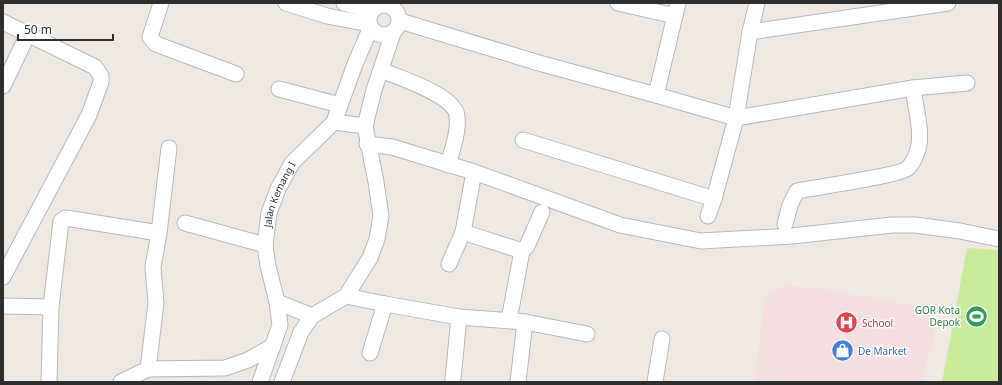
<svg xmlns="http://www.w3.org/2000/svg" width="1002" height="385" viewBox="0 0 1002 385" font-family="'Noto Sans',sans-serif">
  <rect width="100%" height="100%" fill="#efe9e1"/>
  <path fill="#f5dfe0" d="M787 285 830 290 905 304 929 313 935 334 921 382H754L765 300 768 292Z"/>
  <path fill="#c9ec9a" d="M967 248 999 250V382H942Z"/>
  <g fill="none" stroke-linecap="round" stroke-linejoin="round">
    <defs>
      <g id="minor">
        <path d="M161 3 150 37 156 44 236 74"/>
        <path d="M286 3 327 16 369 24"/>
        <path d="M344 3 372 11"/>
        <path d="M618 3 675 16"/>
        <circle cx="384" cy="20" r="15"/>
        <path d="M400 21 539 63 656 95 678 3"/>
        <path d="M3 22 95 67 101 76V82L89 115 3 277"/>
        <path d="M750 32 948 3"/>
        <path d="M381 70C399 78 455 95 457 116 459 132 452 150 448 165"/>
        <path d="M3 86 28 34"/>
        <path d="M279 89 340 105"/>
        <path d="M656 95 736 118 913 88 967 83"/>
        <path d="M334 122 365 126"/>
        <path d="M523 140 714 199 736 118 750 32 757 3"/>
        <path d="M367 144 392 147 474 172 620 225 701 241 792 236 892 225H915L960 231 999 239"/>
        <path d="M708 216 714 199"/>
        <path d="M185 223 265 245"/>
        <path d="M785 224 790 205 797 191C815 187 899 176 908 168 913 163 916 156 918 149 923 133 915 105 913 88"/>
        <path d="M463 232 522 251 527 246 542 212"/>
        <path d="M449 264 463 232 474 172"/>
        <path d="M346 296 385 304 459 317 525 322 587 334"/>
        <path d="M277 302 312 316"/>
        <path d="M3 306 51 307"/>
        <path d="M509 320 522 251"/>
        <path d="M370 353 385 304"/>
        <path d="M148 369 156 303 153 267 159 233 169 148"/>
        <path d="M453 379 459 317"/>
        <path d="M49 382 51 307 61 221 66 218 159 233"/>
        <path d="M121 382 148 369 225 368 248 360 273 346"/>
        <path id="s1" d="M260 382 280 325 277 302 268 266 265 245 269 213 278 189 292 163 334 122 355 64 371 27"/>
        <path d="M282 382 301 332 312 316 346 296 370 258 377 239 381 216 376 182 365 126 374 90 393 33"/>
        <path d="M518 382 525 322"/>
        <path d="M655 382 662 339"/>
      </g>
    </defs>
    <use href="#minor" stroke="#b4b7c1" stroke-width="17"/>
    <use href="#minor" stroke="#fff" stroke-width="15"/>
  </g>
  <defs>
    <symbol id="stadium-disc" viewBox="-11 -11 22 22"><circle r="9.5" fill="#2e9e5b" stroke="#fff"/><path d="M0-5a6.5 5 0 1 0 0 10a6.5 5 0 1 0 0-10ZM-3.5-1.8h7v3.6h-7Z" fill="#fff"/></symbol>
    <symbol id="hospital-disc" viewBox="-11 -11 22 22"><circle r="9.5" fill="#e0444e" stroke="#fff"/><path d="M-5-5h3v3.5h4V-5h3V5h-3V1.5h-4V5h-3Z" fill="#fff"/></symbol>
    <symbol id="shop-disc" viewBox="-11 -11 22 22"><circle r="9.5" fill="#3f7fe0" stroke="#fff"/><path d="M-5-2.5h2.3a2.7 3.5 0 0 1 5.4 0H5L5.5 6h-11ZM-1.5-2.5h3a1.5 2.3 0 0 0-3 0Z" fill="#fff"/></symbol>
  </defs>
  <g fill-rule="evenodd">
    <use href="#stadium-disc" x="964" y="304" width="25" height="25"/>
    <use href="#hospital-disc" x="834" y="310" width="25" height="25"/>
    <use href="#shop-disc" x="830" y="338" width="25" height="25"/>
  </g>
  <g text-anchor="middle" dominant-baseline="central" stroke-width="3" stroke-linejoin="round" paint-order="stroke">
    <g font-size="10" fill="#2e2e2e" stroke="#fff">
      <text stroke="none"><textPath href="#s1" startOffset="195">Jalan Kemang I</textPath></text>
    </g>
    <g font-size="10" fill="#27864d" stroke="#fff" text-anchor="end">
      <text x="960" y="310">GOR Kota<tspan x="960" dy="12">Depok</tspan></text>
    </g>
    <g font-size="10" fill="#be3a42" stroke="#fff" text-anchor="start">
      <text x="862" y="323">School</text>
    </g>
    <g font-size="10" fill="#366cbe" stroke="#fff" text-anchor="start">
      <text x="858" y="351">De Market</text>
    </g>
  </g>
  <rect width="1002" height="385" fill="none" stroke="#2e2e2e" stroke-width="8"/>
  <path d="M18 34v6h95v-6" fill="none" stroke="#2e2e2e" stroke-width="2"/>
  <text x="24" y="34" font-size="12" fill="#2e2e2e" stroke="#ffffff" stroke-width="3" paint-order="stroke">50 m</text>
</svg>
